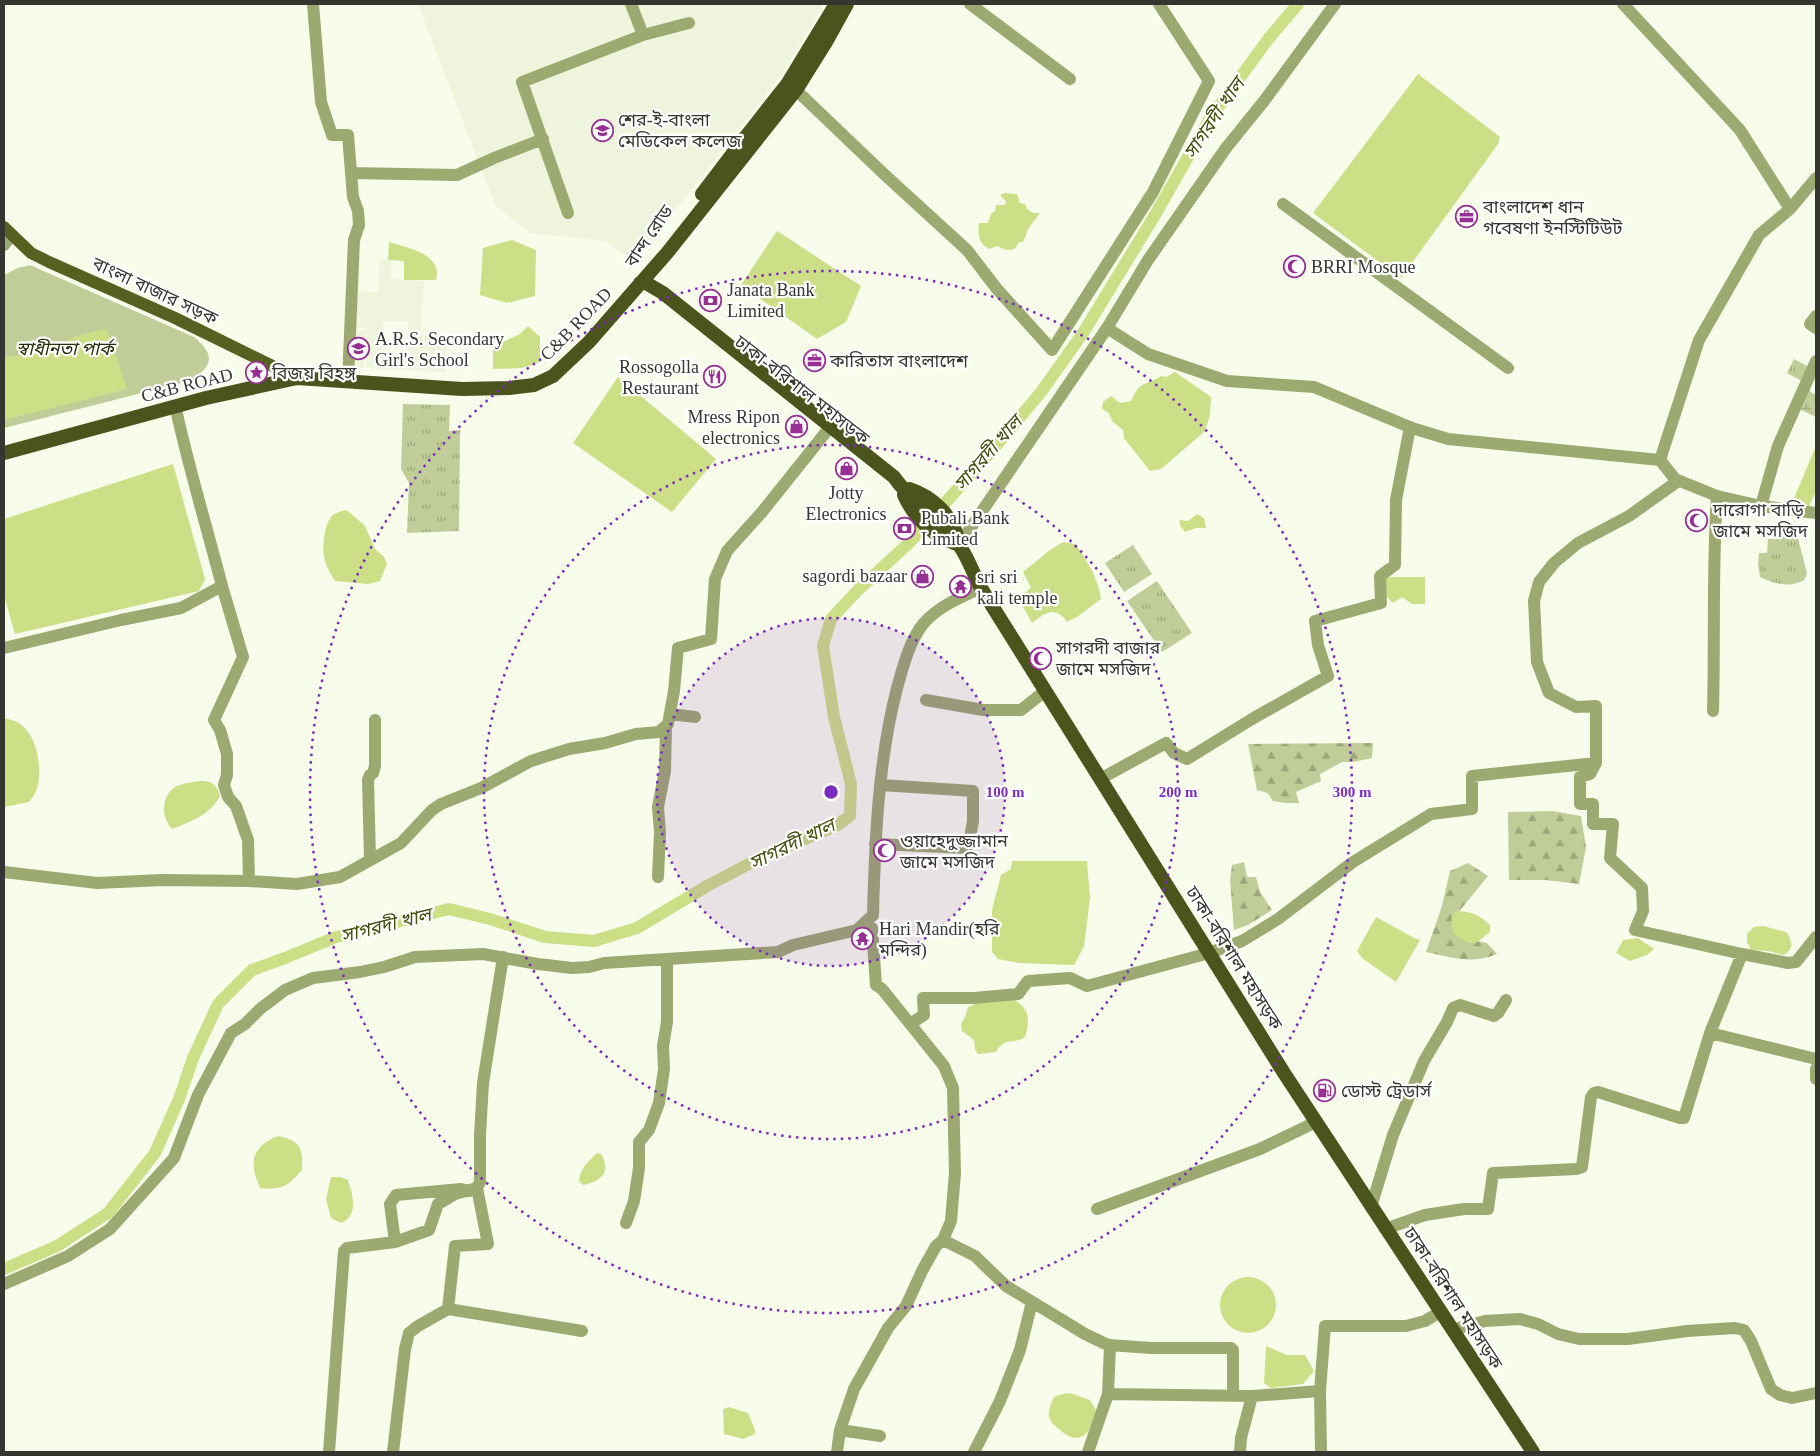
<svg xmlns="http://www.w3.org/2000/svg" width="1820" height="1456" viewBox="0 0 1820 1456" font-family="'Times New Roman','Noto Sans Bengali',serif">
  <defs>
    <pattern id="grass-tufts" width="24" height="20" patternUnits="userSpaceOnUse" patternTransform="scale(1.25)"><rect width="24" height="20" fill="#c0cd98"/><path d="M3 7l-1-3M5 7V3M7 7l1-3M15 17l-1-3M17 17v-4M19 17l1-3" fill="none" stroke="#9da77c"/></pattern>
    <pattern id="forest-firs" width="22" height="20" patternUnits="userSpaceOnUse" patternTransform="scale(1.25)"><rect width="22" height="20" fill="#c0cd98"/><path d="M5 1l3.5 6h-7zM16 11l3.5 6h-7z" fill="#9da77c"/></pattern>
    <pattern id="wetland-marsh" width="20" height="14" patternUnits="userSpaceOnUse" patternTransform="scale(1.25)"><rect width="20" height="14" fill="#c0cd98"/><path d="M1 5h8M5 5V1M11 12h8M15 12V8" fill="none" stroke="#9da77c"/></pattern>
  </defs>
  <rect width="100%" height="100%" fill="#f8fceb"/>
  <path fill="#eef5dc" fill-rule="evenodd" d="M418 4H823L813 23 780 77 635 261 605 241 530 233 495 205Z
    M380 259 392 260 391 279 424 281 420 335 447 336 446 372 366 368 367 328 354 327 355 291 378 292ZM383 321H408V356H383Z
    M354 330 366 331 364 368 351 367Z"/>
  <path fill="url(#grass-tufts)" d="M1794 359 1809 367 1802 381 1787 373Z
    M403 404 450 405 449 431 460 430 459 531 407 533 409 483 401 469Z
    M1795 530 1801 532 1798 538 1807 574 1804 580C1790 588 1774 584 1760 577L1758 564 1759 553H1767L1768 539H1777L1779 534 1794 536Z
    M1133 545 1152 574 1124 592 1105 563Z
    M1157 581 1192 633 1162 652 1127 601Z"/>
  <path fill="url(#forest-firs)" d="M1373 743 1372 758 1353 762H1342L1320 774 1321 781 1296 792 1299 803H1286L1273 801 1268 793 1257 790 1248 744Z
    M1552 811 1581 816 1586 847 1579 884 1545 880H1509L1508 812Z
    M1244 862 1247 877H1256L1260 892 1272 910 1248 925 1234 930 1230 880 1232 865Z
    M1468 863 1488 876 1453 919 1462 938 1487 943 1497 954C1473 965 1450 957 1426 952L1442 906 1450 871Z"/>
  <path fill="url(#wetland-marsh)" d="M1809 391 1816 395V417L1801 410Z"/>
  <path fill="#c0cd98" d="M30 265 194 337C216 355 213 367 189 381L4 428V275L18 268Z"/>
  <path fill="#ccdf86" d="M1418 74 1500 137 1498 144 1401 278 1313 213Z
    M1005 193 1017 194 1020 203 1025 204 1027 209 1033 213H1040L1028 229 1023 242H1019C1014 253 1007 251 997 246L989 249C978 242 978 236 979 223H988L991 214 995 211 996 205H1005L1006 201 1000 195Z
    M777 231 861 286 846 322 817 339 741 285Z
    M512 240 536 250 535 296 507 303 480 295 483 248Z
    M389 242C408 248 443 254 436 280H404V261L388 260Z
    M528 326 540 337V362L522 368 493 369V347L520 334Z
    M107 329 127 389 4 420V357L20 355 31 349 68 341 76 336Z
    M1175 372 1211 397 1210 415 1205 431 1161 469 1150 471 1124 438 1123 430 1112 421 1109 413 1102 409 1103 402 1111 396 1120 403 1131 401C1134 396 1136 389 1141 386 1146 382 1154 381 1161 376L1166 377Z
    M618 377 716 459 672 512 573 443Z
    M1816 446V491L1809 506 1792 503Z
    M173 464 205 579 199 591 15 634 4 596V519Z
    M345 510 349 512 365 526 375 549 384 557 387 564 380 581 368 584 335 581C324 563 321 554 325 532 326 527 328 521 331 517 334 513 340 512 345 510Z
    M1197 514 1204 518 1206 528H1196L1185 532 1181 527 1179 520 1188 521Z
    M1063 542 1075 544C1087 560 1098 578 1101 599L1077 617 1067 622C1055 605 1045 613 1032 623L1018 598 1031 588 1023 572 1050 550Z
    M1385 577H1425V604H1412L1402 597 1393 603 1387 597Z
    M4 718C7 719 12 720 15 721 37 731 43 768 37 788 36 793 32 798 29 802L4 807Z
    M198 781C212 781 216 783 220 796 210 815 192 821 172 829 161 818 161 796 175 787 182 783 191 783 198 781Z
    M1012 861H1087L1090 898 1084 946 1074 965 1019 963 998 959 992 952V910L1001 875 1011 869Z
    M1456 911C1470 911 1480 915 1490 925V932L1476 943C1466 945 1461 938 1453 933 1453 923 1448 919 1456 911Z
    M1376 917 1416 939 1420 940 1396 982 1362 958 1357 951Z
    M1763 926 1786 932C1793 940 1794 950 1783 955L1768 951 1751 950 1747 942V934L1754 927Z
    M1638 938 1654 949 1647 955 1630 961 1616 953 1623 940Z
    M1015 1000C1030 1010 1030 1020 1025 1037 1013 1045 1005 1036 996 1052L978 1054 975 1050 974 1040 962 1031 961 1024 965 1017 968 1007 983 1001Z
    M278 1136C301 1141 303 1148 302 1170 287 1187 282 1190 260 1188 258 1182 254 1175 254 1168 251 1152 264 1141 278 1136Z
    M597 1153 601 1154C612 1172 601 1182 583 1185L579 1181C580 1168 588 1162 597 1153Z
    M331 1177H340L348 1180C353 1196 359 1215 341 1223L331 1218 326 1199Z
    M1220 1305a28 28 0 1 1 56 0a28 28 0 1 1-56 0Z
    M1266 1346 1287 1355H1305L1314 1371 1303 1384 1271 1388 1264 1383Z
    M1070 1393 1090 1400 1097 1412C1090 1434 1080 1448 1059 1429 1054 1425 1051 1423 1049 1417 1048 1410 1051 1403 1054 1397L1062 1394Z
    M729 1407 748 1413 755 1430V1434L743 1439 724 1434 723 1409Z"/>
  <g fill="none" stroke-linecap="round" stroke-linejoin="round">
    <path stroke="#ccdf86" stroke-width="12" d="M4 1269 57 1246 108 1213 155 1153 179 1099 193 1058 218 1004 252 970 285 958 336 937 449 909 490 919 545 937 594 941 637 928 707 886 768 854 836 826 850 816 851 784 834 717 823 646 831 619 858 590 911 541 989 454 1041 392 1083 333 1155 215 1209 120 1269 38 1298 4"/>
    <path stroke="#9ca970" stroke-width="12" d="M313 4 321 102 332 135H348L353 197 358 211 359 225 354 240 348 381
      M631 4 643 35
      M970 4 1070 79
      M1623 4 1740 130 1790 209
      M796 90 885 175 967 250 997 289 1052 350 1153 192 1209 81 1159 4
      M351 173 457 175 494 158 543 139
      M1283 204 1508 368
      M568 213 522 82 643 35 689 23
      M1816 316 1810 324 1816 328
      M1107 328 1148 260 1226 148 1264 101 1335 4
      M1660 460 1699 340 1759 235 1790 209 1816 178
      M1761 506 1778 446 1816 361
      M222 586 243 657 214 720 220 730 227 754V775L224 785 228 797 236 806 248 840 249 881
      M4 648 121 620 181 608 222 586C207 528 190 472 177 414V406
      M926 700 983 710H1021L1045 691
      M1713 711C1715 639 1712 568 1717 496
      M670 714 695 717
      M1596 763V706L1576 707 1549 693 1537 662 1534 601 1539 582 1554 563 1578 543 1629 516 1678 481
      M1100 779 1166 743 1174 753 1187 759 1252 719 1328 676 1318 645 1315 621 1381 603 1380 576 1395 565 1396 500 1410 427
      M875 844 968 848 973 821V791L881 785
      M370 860 368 780 370 775 373 773 375 766V720
      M4 872 97 883 162 880 249 881 297 884 340 877 401 843 432 810 441 804 481 788 531 761 569 749 605 743 636 734 659 732 668 724 674 691 678 648 711 639 715 579 727 551 762 512 826 432
      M658 877 660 832 658 807 665 771 666 726
      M1742 954 1710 1033 1816 1059
      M503 957 483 1083 480 1135V1182L477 1188 488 1244 455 1246 448 1309 582 1331
      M910 1024 924 1015 923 998H974L1018 994 1028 981 1070 978 1087 986 1209 953 1242 941 1278 919 1353 862 1431 814 1472 809V776L1596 763 1590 774 1580 777V804H1593V824H1613L1610 858 1642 888 1643 911 1635 930 1742 954 1788 963 1796 962 1816 937
      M1816 1069V1079
      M469 1191 461 1189 396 1195 390 1204 395 1242 429 1230 438 1204 455 1194 477 1188
      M1371 1207 1393 1135 1424 1061 1447 1022 1453 1008 1460 1005 1494 1016 1498 1013 1506 1000
      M1097 1209 1260 1149 1316 1122
      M626 1223 634 1201 639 1168V1142L649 1130 659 1103 664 1069 663 1046 667 1022V960
      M1385 1229 1425 1215 1464 1209H1488L1493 1173 1576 1169 1582 1167 1591 1097 1594 1093 1598 1092 1680 1118H1684L1710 1033
      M943 1240 975 1256 1006 1286 1085 1334 1108 1345 1152 1348H1231L1233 1350V1395
      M4 1284 68 1256 110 1229 174 1158 198 1095 231 1033 245 1024 260 1009 285 990 313 978 360 972 384 967 415 957 483 954 538 964 572 968 589 967 604 963 778 952 793 945 857 930 873 915C875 839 878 762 897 688 903 667 909 642 923 624 939 606 959 598 981 588
      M1452 1330 1485 1321 1520 1319 1538 1324 1558 1334 1579 1339H1628L1687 1331 1735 1328 1744 1330 1751 1341 1771 1389 1780 1395 1792 1398 1816 1393
      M1108 1394 1252 1396
      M840 1430 880 1436
      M329 1452 344 1251 347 1248 395 1242
      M393 1452 405 1349 409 1333 418 1326 448 1309
      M837 1452 840 1430 854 1389 888 1328 906 1306 922 1271 936 1246 943 1240 951 1221 955 1173 953 1088 944 1066 882 989 876 985 872 928 866 923
      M974 1452 1000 1401 1020 1350 1032 1302
      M1088 1452 1108 1394 1110 1345
      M1240 1452 1241 1438 1252 1396 1320 1391
      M1321 1452 1320 1391 1325 1326H1406L1425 1321 1440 1312"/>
    <path stroke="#9ca970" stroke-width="12" d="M4 245 11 235
      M959 545 1107 328 1148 354 1227 381 1314 387 1412 428 1448 439 1660 460 1675 479 1717 496 1761 506 1816 513"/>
    <path stroke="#556120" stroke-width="12" d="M4 227 31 253 49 262 175 318 297 378"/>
    <path stroke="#4a541c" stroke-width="14" d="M702 194 737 148 788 83 836 4
      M640 283H646L663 293 894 477C911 502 939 519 958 544 968 556 973 574 981 588L1284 1073 1533 1452
      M4 453 206 398 297 378 462 389 509 388 534 385 553 376 589 342 667 253 796 90 826 42 847 4
      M909 489C933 497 952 515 958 539
      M904 495C914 517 931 534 954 543"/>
  </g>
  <circle cx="831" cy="792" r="174" fill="#7b2cbf" fill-opacity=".12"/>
  <g fill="none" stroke="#7b2cbf" stroke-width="2.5" stroke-dasharray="2.5 5">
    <circle cx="831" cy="792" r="174"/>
    <circle cx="831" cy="792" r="347"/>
    <circle cx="831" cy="792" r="521"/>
  </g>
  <defs>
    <symbol id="university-ring" viewBox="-11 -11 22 22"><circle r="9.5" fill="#fff" stroke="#963094" stroke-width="1.5"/><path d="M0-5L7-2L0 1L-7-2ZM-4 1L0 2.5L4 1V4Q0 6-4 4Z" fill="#963094"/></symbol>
    <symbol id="office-ring" viewBox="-11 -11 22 22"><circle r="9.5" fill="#fff" stroke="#963094" stroke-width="1.5"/><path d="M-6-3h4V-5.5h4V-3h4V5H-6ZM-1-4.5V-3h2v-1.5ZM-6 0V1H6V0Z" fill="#963094"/></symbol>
    <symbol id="mosque-ring" viewBox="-11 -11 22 22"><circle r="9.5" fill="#fff" stroke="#963094" stroke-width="1.5"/><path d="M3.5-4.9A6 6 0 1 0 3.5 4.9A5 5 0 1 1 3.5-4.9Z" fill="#963094"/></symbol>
    <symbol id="bank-ring" viewBox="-11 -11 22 22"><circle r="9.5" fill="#fff" stroke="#963094" stroke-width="1.5"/><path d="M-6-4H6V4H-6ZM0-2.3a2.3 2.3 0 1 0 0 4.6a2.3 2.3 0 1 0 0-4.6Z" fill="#963094"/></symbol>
    <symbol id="sight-ring" viewBox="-11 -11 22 22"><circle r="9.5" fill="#fff" stroke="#963094" stroke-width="1.5"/><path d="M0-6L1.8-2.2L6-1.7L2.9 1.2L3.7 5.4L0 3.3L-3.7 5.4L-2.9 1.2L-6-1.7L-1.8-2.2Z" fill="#963094"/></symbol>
    <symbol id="restaurant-ring" viewBox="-11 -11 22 22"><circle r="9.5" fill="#fff" stroke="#963094" stroke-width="1.5"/><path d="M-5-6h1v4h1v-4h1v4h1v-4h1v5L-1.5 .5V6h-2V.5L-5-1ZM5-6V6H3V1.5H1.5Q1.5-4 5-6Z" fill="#963094"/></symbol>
    <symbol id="shop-ring" viewBox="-11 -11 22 22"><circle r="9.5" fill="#fff" stroke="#963094" stroke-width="1.5"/><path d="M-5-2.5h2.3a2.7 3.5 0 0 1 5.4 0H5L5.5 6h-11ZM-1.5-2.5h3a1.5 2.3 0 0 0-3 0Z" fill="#963094"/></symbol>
    <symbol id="temple-ring" viewBox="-11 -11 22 22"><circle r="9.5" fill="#fff" stroke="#963094" stroke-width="1.5"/><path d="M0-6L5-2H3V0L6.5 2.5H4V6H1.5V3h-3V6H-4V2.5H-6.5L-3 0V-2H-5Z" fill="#963094"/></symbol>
    <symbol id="fuel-ring" viewBox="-11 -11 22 22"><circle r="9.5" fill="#fff" stroke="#963094" stroke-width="1.5"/><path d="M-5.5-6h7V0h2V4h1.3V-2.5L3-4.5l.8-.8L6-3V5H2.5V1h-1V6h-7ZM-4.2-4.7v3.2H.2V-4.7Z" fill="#963094"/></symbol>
  </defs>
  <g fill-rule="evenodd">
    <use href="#university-ring" x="590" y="118" width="25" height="25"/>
    <use href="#office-ring" x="1454" y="204" width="25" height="25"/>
    <use href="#mosque-ring" x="1282" y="254" width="25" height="25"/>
    <use href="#bank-ring" x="698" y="288" width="25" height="25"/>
    <use href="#university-ring" x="346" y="336" width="25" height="25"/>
    <use href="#office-ring" x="802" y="348" width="25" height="25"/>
    <use href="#sight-ring" x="244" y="360" width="25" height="25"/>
    <use href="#restaurant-ring" x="702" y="364" width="25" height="25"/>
    <use href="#shop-ring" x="784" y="414" width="25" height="25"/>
    <use href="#shop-ring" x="834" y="456" width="25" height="25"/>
    <use href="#mosque-ring" x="1684" y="508" width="25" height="25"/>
    <use href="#bank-ring" x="892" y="516" width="25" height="25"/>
    <use href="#shop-ring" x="910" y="564" width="25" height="25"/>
    <use href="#temple-ring" x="948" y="574" width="25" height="25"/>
    <use href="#mosque-ring" x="1028" y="646" width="25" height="25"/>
    <use href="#mosque-ring" x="872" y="838" width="25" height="25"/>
    <use href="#temple-ring" x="850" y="926" width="25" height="25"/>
    <use href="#fuel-ring" x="1312" y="1078" width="25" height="25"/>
  </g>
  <g text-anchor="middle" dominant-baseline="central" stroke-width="4.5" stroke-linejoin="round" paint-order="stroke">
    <g font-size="18" fill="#353630" stroke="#fff" text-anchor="start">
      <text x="618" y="120">শের-ই-বাংলা<tspan x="618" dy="21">মেডিকেল কলেজ</tspan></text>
      <text x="1483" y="207">বাংলাদেশ ধান<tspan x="1483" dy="21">গবেষণা ইনস্টিটিউট</tspan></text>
      <text x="1311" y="267">BRRI Mosque</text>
      <text x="727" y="290">Janata Bank<tspan x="727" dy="21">Limited</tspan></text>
      <text x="375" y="339">A.R.S. Secondary<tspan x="375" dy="21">Girl's School</tspan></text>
      <text x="830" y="361">কারিতাস বাংলাদেশ</text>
      <text x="699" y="367" text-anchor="end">Rossogolla<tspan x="699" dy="21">Restaurant</tspan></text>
      <text x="272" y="373">বিজয় বিহঙ্গ</text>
      <text x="780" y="417" text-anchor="end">Mress Ripon<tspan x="780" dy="21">electronics</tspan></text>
      <text x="846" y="493" text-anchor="middle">Jotty<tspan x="846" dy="21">Electronics</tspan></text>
      <text x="1713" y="510">দারোগা বাড়ি<tspan x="1713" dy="21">জামে মসজিদ</tspan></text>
      <text x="921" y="518">Pubali Bank<tspan x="921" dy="21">Limited</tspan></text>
      <text x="907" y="576" text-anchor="end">sagordi bazaar</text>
      <text x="977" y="577">sri sri<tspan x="977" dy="21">kali temple</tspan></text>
      <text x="1056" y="648">সাগরদী বাজার<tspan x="1056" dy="21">জামে মসজিদ</tspan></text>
      <text x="900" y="841">ওয়াহেদুজ্জামান<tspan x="900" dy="21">জামে মসজিদ</tspan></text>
      <text x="879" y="929">Hari Mandir(হরি<tspan x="879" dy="21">মন্দির)</tspan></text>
      <text x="1341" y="1091">ডোস্ট ট্রেডার্স</text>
    </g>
    <g font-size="18" fill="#353630" stroke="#fff">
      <text transform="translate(649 236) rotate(-56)">বান্দ রোড</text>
      <text transform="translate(155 291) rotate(25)">বাংলা বাজার সড়ক</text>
      <text transform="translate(576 324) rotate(-46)">C&amp;B ROAD</text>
      <text transform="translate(187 385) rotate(-14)">C&amp;B ROAD</text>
      <text transform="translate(802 390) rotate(38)">ঢাকা-বরিশাল মহাসড়ক</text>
      <text transform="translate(1234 958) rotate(58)">ঢাকা-বরিশাল মহাসড়ক</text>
      <text transform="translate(1453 1298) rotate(57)">ঢাকা-বরিশাল মহাসড়ক</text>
    </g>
    <g font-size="18" font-style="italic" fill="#272d07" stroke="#fff">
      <text x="65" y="349">স্বাধীনতা পার্ক</text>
    </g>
    <g font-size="19" font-style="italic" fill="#444f0e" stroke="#fff">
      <text transform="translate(1214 118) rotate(-56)">সাগরদী খাল</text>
      <text transform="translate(988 453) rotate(-49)">সাগরদী খাল</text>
      <text transform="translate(792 844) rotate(-26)">সাগরদী খাল</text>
      <text transform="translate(386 925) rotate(-14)">সাগরদী খাল</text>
    </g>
  </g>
  <circle cx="831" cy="792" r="8" fill="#7b2cbf" stroke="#fff" stroke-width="2.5"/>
  <g font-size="15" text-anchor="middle" font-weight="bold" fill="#7b2cbf" stroke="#fff" stroke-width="4.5" stroke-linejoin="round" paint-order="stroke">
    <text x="1005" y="797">100 m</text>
    <text x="1178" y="797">200 m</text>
    <text x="1352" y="797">300 m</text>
  </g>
  <rect width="1820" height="1456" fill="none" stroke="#353630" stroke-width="10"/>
</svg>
